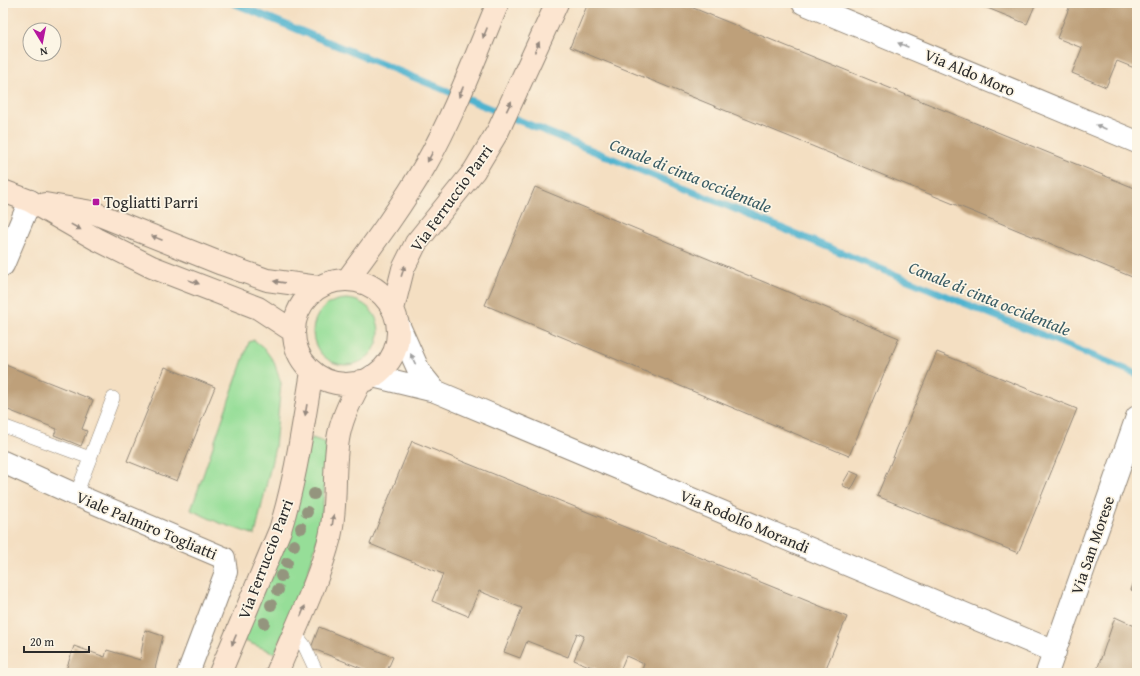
<svg xmlns="http://www.w3.org/2000/svg" width="1140" height="676" viewBox="0 0 1140 676" font-family="'Gentium Book Plus',serif">
  <rect width="100%" height="100%" fill="#fcf5e5"/>
  <filter id="ink" filterUnits="userSpaceOnUse"><feTurbulence type="fractalNoise" baseFrequency=".025" numOctaves="2"/><feDisplacementMap in="SourceGraphic" scale="8" xChannelSelector="R" yChannelSelector="G"/><feConvolveMatrix kernelMatrix="1 2 1 2 8 2 1 2 1" color-interpolation-filters="sRGB"/></filter>
  <filter id="wash" filterUnits="userSpaceOnUse"><feTurbulence type="fractalNoise" baseFrequency=".012" numOctaves="4" result="noise"/><feDisplacementMap in="SourceGraphic" scale="16" xChannelSelector="R" yChannelSelector="G"/><feGaussianBlur stdDeviation="0.9" result="paint"/><feColorMatrix in="noise" values="0 0 0 0 0 0 0 0 0 0 0 0 0 0 0 0 0 1.4 0 .05"/><feComposite in="paint" operator="in"/></filter>
  <g filter="url(#wash)">
    <rect width="100%" height="100%" fill="#f4dfc2"/>
    <path fill="#96de98" stroke="#608462" d="M313 332a33 33 0 1 1 66 0a33 33 0 1 1-66 0Z
      M254 340 264 348 274 362 281 383 275 447 255 535 217 522 191 510 249 342Z
      M312 438 327 443C325 481 324 519 313 556 304 589 288 621 275 653L242 640Z"/>
    <g fill="none" stroke-linecap="round" stroke-linejoin="round">
      <path stroke="#50b3cf" stroke-width="7" d="M233 3 1137 374"/>
    </g>
    <g id="blocks">
      <path fill="#bea07a" d="M588 3H681L1137 189V279L570 47Z
        M975 3H1036L1027 24Z
        M1071 3H1137V69L1117 61 1106 87 1072 73 1082 48 1057 38Z
        M535 187 899 338 849 456 485 305Z
        M937 352 1077 409 1018 553 877 496Z
        M3 364 93 400 82 429 87 431 81 446 54 435 57 429 3 408Z
        M165 367 215 387 177 481 127 461Z
        M412 441 847 617 824 673H641L644 664 626 656 619 673H607L574 660 584 636 577 633 568 657 527 641 520 658 504 652 522 608 479 591 468 616 432 601 443 574 370 544Z
        M850 471 859 475 851 490 842 485Z
        M1137 573V592L1131 590Z
        M1115 617 1137 627V673H1096Z
        M319 627 393 657 386 673H373L311 648Z
        M145 630 163 636 154 673H65L74 646 105 657 107 650 140 660Z"/>
    </g>
  </g>
  <g filter="url(#ink)">
    <use href="#blocks" fill-opacity="0" stroke="#908576" stroke-width="1"/>
    <g fill="none" stroke-linecap="round" stroke-linejoin="round">
      <defs>
        <path id="lane" d="M6 427 90 458
          M76 495 113 398
          M294 632 304 645 317 673"/>
        <path id="street" d="M803 3 1137 142
          M3 265 30 201
          M398 324 419 371 435 391
          M373 376 435 391 1055 652
          M3 462 76 495 224 558 226 572 188 673
          M1047 673 1137 417"/>
        <path id="secondary" d="M3 191 30 201 96 239 152 267 258 308 293 331
          M45 204 92 212 222 264 267 280 318 287
          M347 280C375 242 403 204 426 164 455 113 475 57 498 3
          M294 332a52 52 0 1 1 104 0a52 52 0 1 1-104 0Z
          M393 309 403 269 416 243 474 171 498 131 557 3
          M220 673 280 530C296 478 303 425 312 372
          M277 673C295 628 318 584 330 537 338 503 332 468 339 434 343 415 352 398 361 381"/>
      </defs>
      <use href="#lane" stroke="#908576" stroke-width="14"/>
      <use href="#street" stroke="#908576" stroke-width="24"/>
      <use href="#secondary" stroke="#908576" stroke-width="24"/>
      <use href="#lane" stroke="#fff" stroke-width="13"/>
      <use href="#street" stroke="#fff" stroke-width="22"/>
      <use href="#secondary" stroke="#fce5d0" stroke-width="22"/>
    </g>
    <g fill="#94957e">
      <circle cx="314" cy="494" r="6"/>
      <circle cx="307" cy="512" r="6"/>
      <circle cx="301" cy="528" r="6"/>
      <circle cx="294" cy="545" r="6"/>
      <circle cx="287" cy="563" r="6"/>
      <circle cx="281" cy="576" r="6"/>
      <circle cx="278" cy="590" r="6"/>
      <circle cx="271" cy="605" r="6"/>
      <circle cx="264" cy="623" r="6"/>
    </g>
    <defs><path id="oneway-solid" d="M-6-.8H1V-3.2L6.5 0L1 3.2V.8H-6Z"/></defs>
    <g fill="#94887e">
      <use href="#oneway-solid" transform="translate(485 33) rotate(112)"/>
      <use href="#oneway-solid" transform="translate(537 47) rotate(-66)"/>
      <use href="#oneway-solid" transform="translate(461 92) rotate(113)"/>
      <use href="#oneway-solid" transform="translate(509 106) rotate(-64)"/>
      <use href="#oneway-solid" transform="translate(430 157) rotate(118)"/>
      <use href="#oneway-solid" transform="translate(76 227) rotate(29)"/>
      <use href="#oneway-solid" transform="translate(157 238) rotate(-158)"/>
      <use href="#oneway-solid" transform="translate(403 271) rotate(-72)"/>
      <use href="#oneway-solid" transform="translate(194 282) rotate(20)"/>
      <use href="#oneway-solid" transform="translate(279 282) rotate(-172)"/>
      <use href="#oneway-solid" transform="translate(306 410) rotate(99)"/>
      <use href="#oneway-solid" transform="translate(333 520) rotate(-82)"/>
      <use href="#oneway-solid" transform="translate(303 611) rotate(-68)"/>
      <use href="#oneway-solid" transform="translate(234 640) rotate(113)"/>
    </g>
    <g fill="#a0a0a0">
      <use href="#oneway-solid" transform="translate(903 45) rotate(-157)"/>
      <use href="#oneway-solid" transform="translate(1101 127) rotate(-157)"/>
      <use href="#oneway-solid" transform="translate(413 359) rotate(-115)"/>
    </g>
  </g>
  <rect fill="#b5179e" stroke="#fcf5e5" stroke-width="1.5" x="92" y="198" width="8" height="8" rx="2"/>
  <g text-anchor="middle" dominant-baseline="central" stroke-width="3.5" stroke-linejoin="round" paint-order="stroke">
    <g font-size="16" fill="#2b2b2b" stroke="#fcf5e5">
      <text transform="translate(970 72) rotate(23)">Via Aldo Moro</text>
      <text transform="translate(451 198) rotate(-54)">Via Ferruccio Parri</text>
      <text transform="translate(745 521) rotate(23)">Via Rodolfo Morandi</text>
      <text transform="translate(147 525) rotate(23)">Viale Palmiro Togliatti</text>
      <text transform="translate(1092 545) rotate(-71)">Via San Morese</text>
      <text transform="translate(265 559) rotate(-69)">Via Ferruccio Parri</text>
    </g>
    <g font-size="16" fill="#2b2b2b" stroke="#fcf5e5" text-anchor="start">
      <text x="104" y="202">Togliatti Parri</text>
    </g>
    <g font-size="17" font-style="italic" fill="#385b64" stroke="#fcf5e5">
      <text transform="translate(691 175) rotate(22)">Canale di cinta occidentale</text>
      <text transform="translate(990 298) rotate(22)">Canale di cinta occidentale</text>
    </g>
  </g>
  <rect width="1140" height="676" fill="none" stroke="#fcf5e5" stroke-width="16"/>
  <g transform="translate(42 42) rotate(170)"><circle r="19" fill="#fcf5e5" stroke="#a8a49b"/>
  <path d="M0-3L7 15L0 10L-7 15Z" fill="#b5179e"/>
  <text y="-6" font-size="11" font-weight="bold" text-anchor="middle" fill="#2b2b2b">N</text>
  </g>
  <path d="M24 646v6h65v-6" fill="none" stroke="#2b2b2b" stroke-width="2"/>
  <text x="30" y="646" font-size="12" fill="#2b2b2b" stroke="#fcf5e5" stroke-width="3" paint-order="stroke">20 m</text>
</svg>
